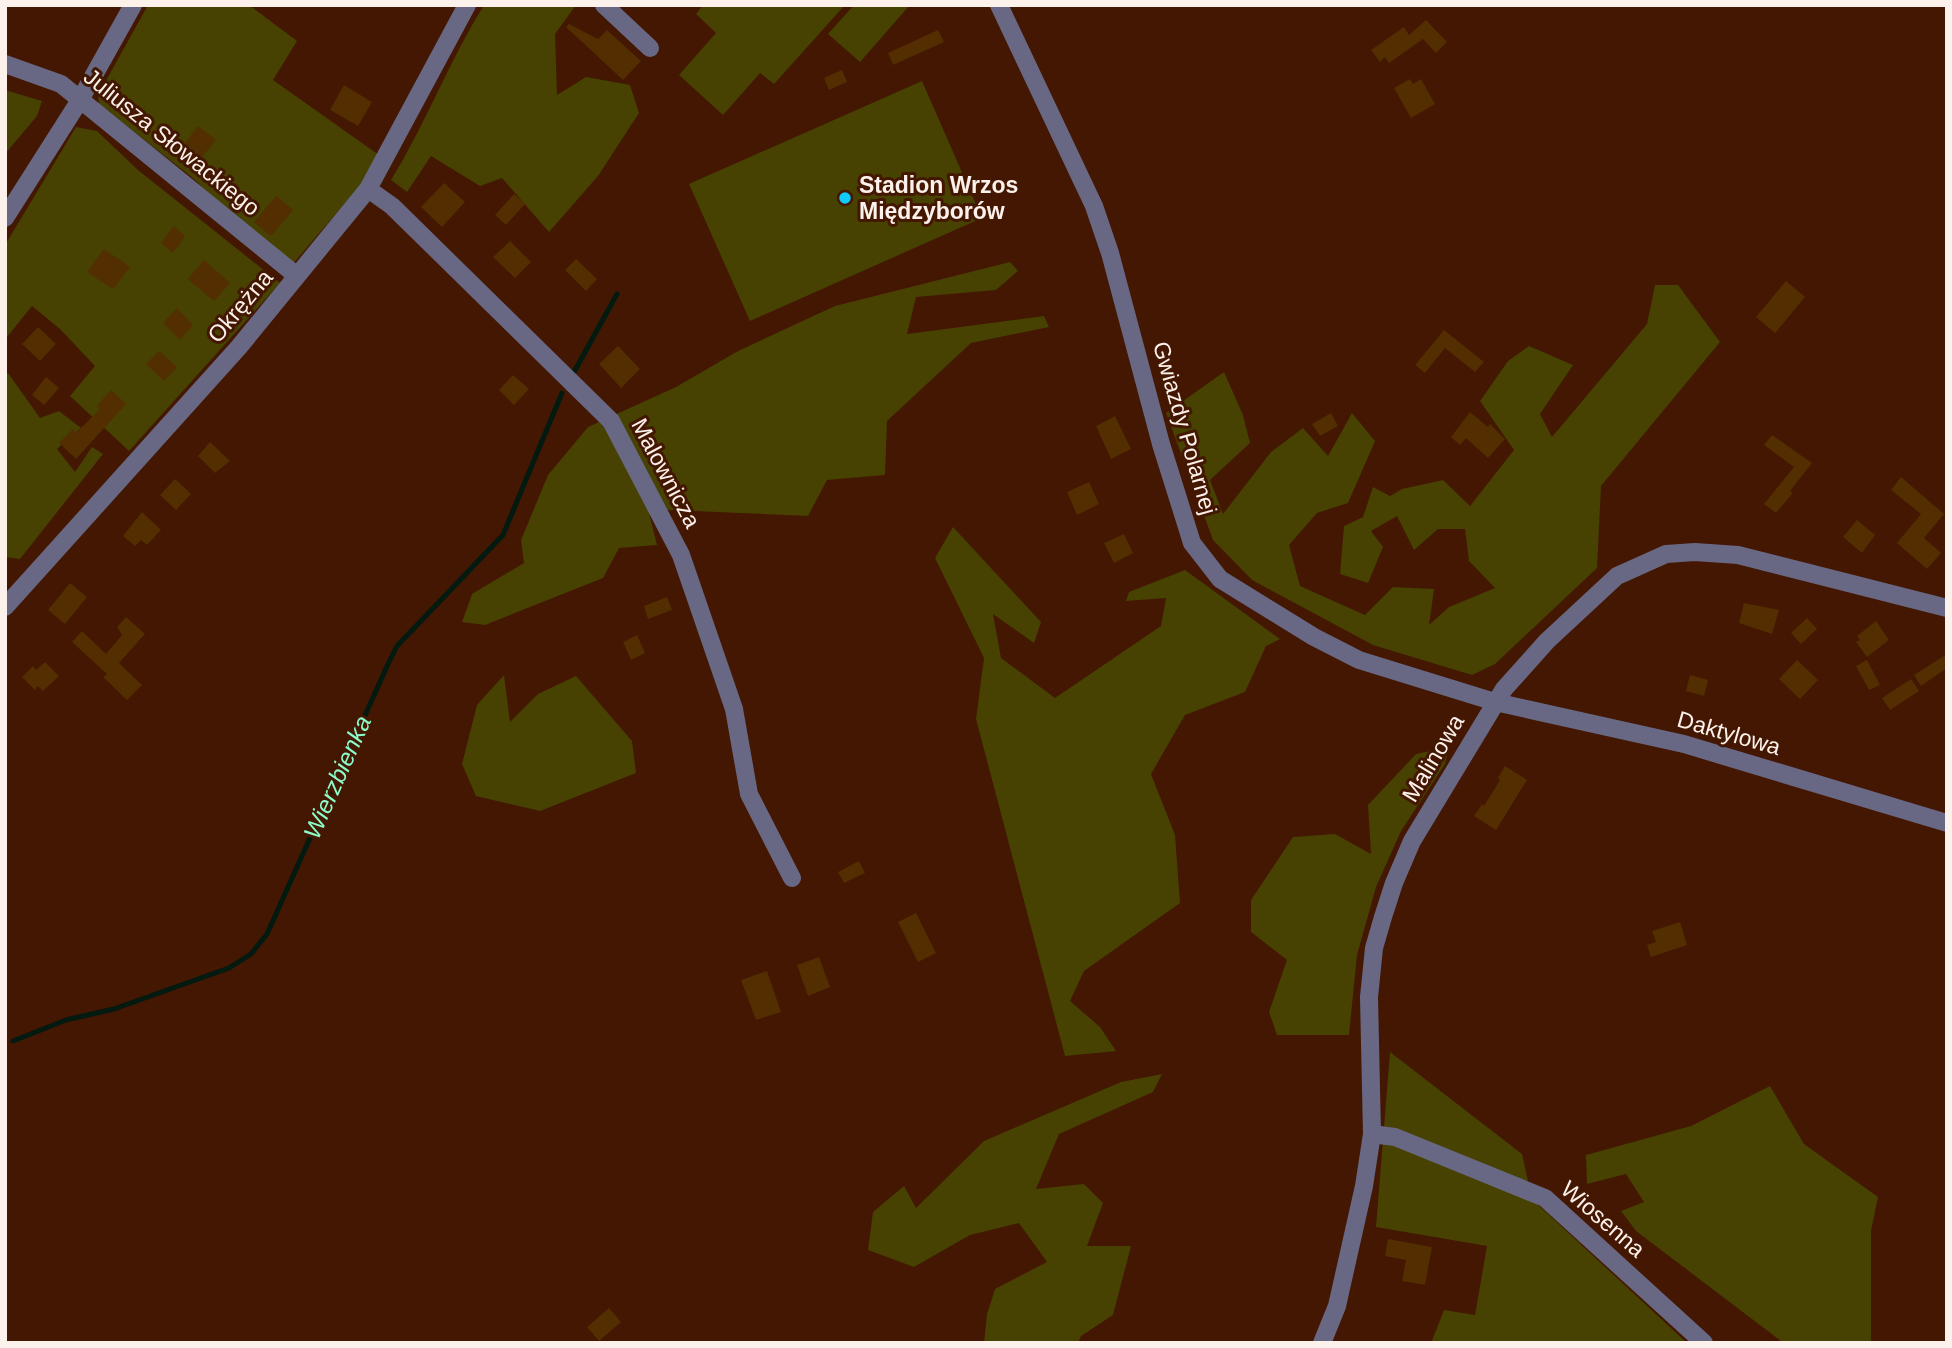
<svg xmlns="http://www.w3.org/2000/svg" width="1952" height="1348" viewBox="0 0 1952 1348" font-family="Helvetica,sans-serif">
  <rect width="100%" height="100%" fill="#431702"/>
  <path fill="#474102" d="M148 5H248L253 8 297 41 273 80 379 155 365 180 291 266 239 224 194 179 99 104 98 95Z
    M484 5H576L555 34 557 95 586 77 630 85 639 113 598 176 549 232 502 178 480 186 431 156 407 192 391 180C426 123 449 61 484 5Z
    M703 5H845L774 84 760 73 723 115 679 75 716 33 696 14Z
    M854 5H910L860 62 828 34Z
    M922 81 982 218 750 321 689 184Z
    M5 90 42 101 37 116 5 154Z
    M76 127 97 131 138 170 280 283 129 451 70 396 95 366 60 329 32 306 7 337 5 335V245Z
    M1010 262 1018 271 996 290 916 297 907 334 1044 316 1049 327 971 343 887 421 885 475 827 480 808 516 648 509 657 545 619 548 603 578 485 625 462 622 472 594 524 563 521 540 548 475 588 427 676 387 738 351 835 306Z
    M1655 285H1678L1720 342 1601 486 1597 568 1495 664 1472 675 1373 645 1252 580 1213 540 1166 413 1224 372 1243 415 1250 443 1210 480 1223 514 1271 452 1303 428 1328 456 1352 413 1375 441 1348 503 1317 513 1289 545 1300 586 1365 615 1393 587 1434 589 1429 625 1449 607 1495 588 1469 561 1465 529H1438L1414 550 1397 516 1371 531 1383 547 1368 583 1340 574 1344 526 1363 517 1373 487 1390 496 1402 489 1443 480 1470 506 1514 450 1480 401 1508 361 1529 346 1573 365 1540 414 1552 437 1647 324Z
    M8 373 40 418 59 411 81 428 57 449 75 472 92 447 103 454 20 559 5 557V375Z
    M953 527 1041 622 1034 643 993 614 1001 658 1055 698 1161 626 1166 598 1126 601 1129 592 1185 570 1280 639 1266 646 1245 692 1185 715 1151 774 1175 835 1180 903 1084 971 1070 1001 1100 1027 1116 1051 1065 1056 976 719 984 658 935 558Z
    M504 675 510 722 538 694 576 676 632 741 636 773 540 811 476 796 462 764 477 705Z
    M1449 747 1445 764 1401 831 1376 887 1357 955 1349 1035H1277L1269 1012 1287 960 1251 932V900L1293 837 1335 834 1371 854 1368 805 1416 754Z
    M1390 1052 1522 1154 1532 1199 1687 1343H1431L1444 1310 1475 1315 1487 1246 1376 1227Z
    M1162 1074 1153 1092 1059 1134 1036 1189 1084 1184 1103 1203 1087 1246H1131L1113 1315 1081 1336 1078 1343H984L987 1314 995 1289 1047 1262 1019 1223 970 1235 914 1267 868 1250 873 1212 904 1186 916 1208 984 1141 1121 1082Z
    M1770 1086 1804 1144 1878 1197 1871 1231V1343L1781 1341 1636 1231 1621 1211 1644 1202 1626 1174 1587 1184 1586 1155 1691 1126Z"/>
  <g fill="none" stroke-linecap="round" stroke-linejoin="round">
    <path stroke="#021a10" stroke-width="5" d="M574 372 617 294
      M13 1041 66 1020 114 1009 229 968 251 954 267 934 388 664 397 646 503 535 562 393"/>
  </g>
  <path fill="#532e01" d="M1426 20 1447 42 1436 53 1423 39 1389 63 1385 57 1380 62 1371 50 1404 27 1409 35Z
    M569 24 598 39 607 30 641 61 623 80 566 27Z
    M938 30 944 42 893 65 888 53Z
    M842 70 847 82 829 90 824 78Z
    M1410 79 1413 84 1421 79 1435 104 1411 118 1394 88Z
    M344 85 372 102 358 126 330 110Z
    M198 126 216 140 202 157 185 143Z
    M444 183 465 202 442 227 421 207Z
    M514 194 525 204 506 225 495 215Z
    M276 196 293 210 271 236 254 222Z
    M174 226 185 236 173 253 161 243Z
    M510 241 531 262 515 278 493 257Z
    M104 249 130 267 113 289 87 272Z
    M576 259 597 279 586 291 565 270Z
    M204 260 230 283 214 301 188 279Z
    M1786 281 1805 297 1775 333 1756 317Z
    M177 308 193 325 180 340 163 323Z
    M38 327 56 344 40 361 22 344Z
    M1444 330 1484 362 1475 372 1445 348 1425 373 1415 365Z
    M618 346 640 369 621 388 599 364Z
    M159 351 177 367 164 381 146 364Z
    M513 375 529 389 514 405 499 390Z
    M46 377 59 388 44 405 32 395Z
    M111 390 126 404 76 459 59 443 73 429 76 433 100 409 97 406Z
    M1470 412 1488 427 1490 424 1505 439 1488 458 1466 438 1460 445 1451 437Z
    M1331 413 1338 426 1320 436 1312 424Z
    M1115 416 1131 449 1111 459 1096 426Z
    M1772 435 1812 463 1790 491 1793 493 1776 513 1764 504 1794 467 1764 445Z
    M210 442 230 461 215 473 198 456Z
    M1901 477 1944 514 1924 538 1941 553 1927 569 1897 543 1921 514 1891 490Z
    M175 479 191 494 176 510 160 495Z
    M1089 482 1099 504 1077 515 1067 492Z
    M142 512 161 530 147 545 141 540 135 546 123 536Z
    M1857 520 1875 535 1862 553 1843 537Z
    M1124 534 1133 553 1114 563 1104 543Z
    M70 583 87 597 65 624 48 610Z
    M667 597 672 610 648 619 644 606Z
    M1744 603 1779 610 1772 634 1739 623Z
    M126 617 145 634 119 663 142 685 127 700 103 677 107 674 72 642 82 631 106 654 122 635 117 627Z
    M1807 618 1817 629 1801 644 1791 633Z
    M1876 621 1889 640 1867 657 1856 642 1860 640 1857 636Z
    M637 635 645 653 631 660 623 642Z
    M1947 654V668L1921 686 1914 675Z
    M1797 660 1818 680 1800 699 1779 679Z
    M1867 660 1880 685 1869 690 1856 666Z
    M45 662 59 676 43 691 38 686 35 690 22 677 33 666 36 670Z
    M1690 675 1708 680 1704 696 1686 691Z
    M1911 679 1919 691 1890 710 1882 698Z
    M1505 766 1527 780 1496 830 1474 816 1482 804 1484 806 1500 780 1498 778Z
    M859 861 865 873 844 883 838 872Z
    M916 913 936 953 918 962 898 922Z
    M1680 922 1687 945 1651 957 1647 945 1656 942 1652 931Z
    M819 957 830 987 808 996 797 965Z
    M767 971 781 1012 756 1020 741 980Z
    M1388 1239 1432 1247 1425 1285 1402 1281 1406 1260 1385 1256Z
    M609 1308 621 1322 599 1341 587 1327Z"/>
  <g fill="none" stroke-linecap="round" stroke-linejoin="round">
    <path stroke="#686884" stroke-width="18" d="M604 5 650 48
      M999 5 1094 206 1110 253 1161 444 1192 543 1220 579 1314 637 1359 660 1495 702 1684 744 1947 823
      M5 64 61 84 297 276
      M368 189 392 206 611 421 681 555 734 709 749 794 792 878
      M5 218 80 100 133 5
      M5 607 239 347 368 189 467 5
      M1372 1134 1395 1137 1545 1198 1704 1343
      M1322 1343 1337 1306 1364 1186 1372 1134 1369 997 1374 948 1383 917 1394 883 1412 841 1504 689 1547 641 1617 576 1666 554 1695 552 1738 555 1947 608"/>
  </g>
  <circle fill="#10cafa" stroke="#431702" stroke-width="2.5" cx="845" cy="198" r="7"/>
  <g text-anchor="middle" dominant-baseline="central" stroke-width="6" stroke-linejoin="round" paint-order="stroke">
    <g font-size="23" fill="#fdf1eb" stroke="#431702">
      <text transform="translate(172 142) rotate(39)">Juliusza Słowackiego</text>
      <text transform="translate(240 306) rotate(-50)">Okrężna</text>
      <text transform="translate(1185 428) rotate(74)">Gwiazdy Polarnej</text>
      <text transform="translate(666 473) rotate(62)">Malownicza</text>
      <text transform="translate(1729 733) rotate(16)">Daktylowa</text>
      <text transform="translate(1433 758) rotate(-59)">Malinowa</text>
      <text transform="translate(1603 1219) rotate(41)">Wiosenna</text>
    </g>
    <g font-size="23" font-weight="bold" fill="#fdf1eb" stroke="#431702" text-anchor="start">
      <text x="859" y="185">Stadion Wrzos<tspan x="859" dy="26">Międzyborów</tspan></text>
    </g>
    <g font-size="24" font-style="italic" fill="#8bfcca" stroke="#431702">
      <text transform="translate(337 777) rotate(-66)">Wierzbienka</text>
    </g>
  </g>
  <rect width="1952" height="1348" fill="none" stroke="#fdf1eb" stroke-width="14"/>
</svg>
